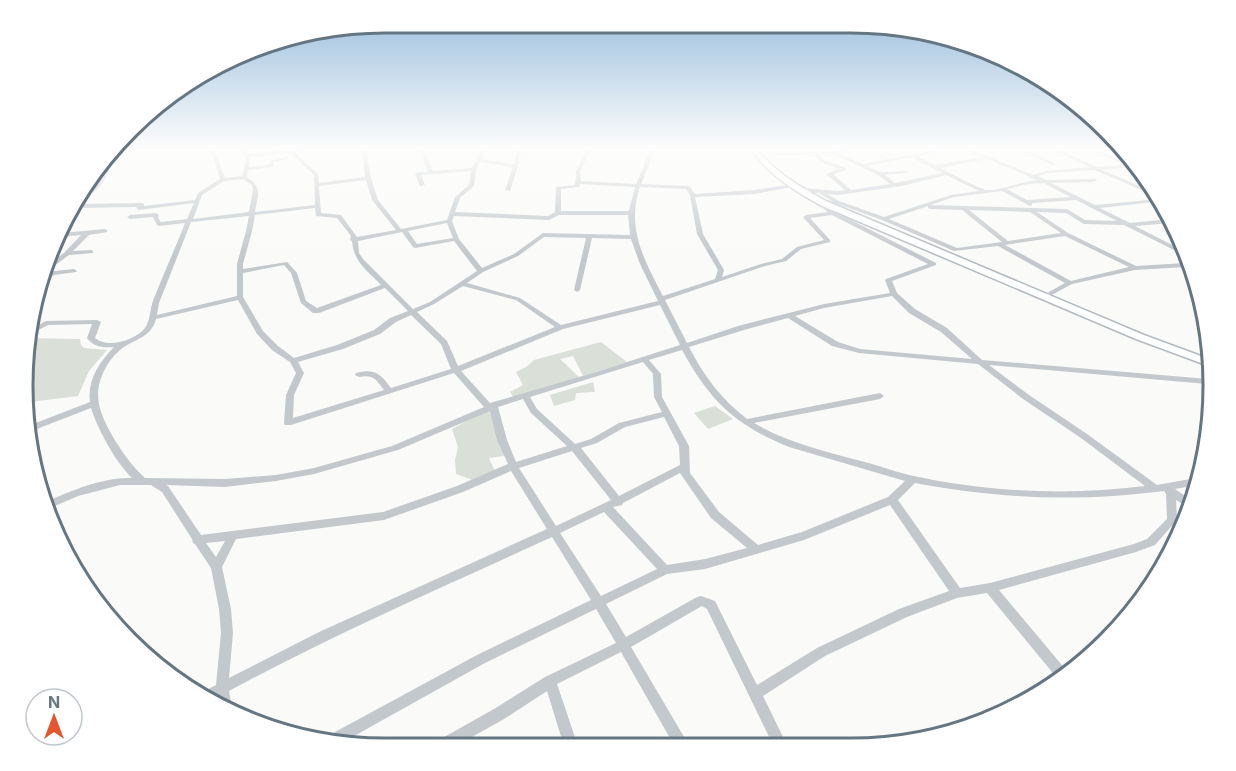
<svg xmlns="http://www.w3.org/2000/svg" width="1236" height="771" viewBox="0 0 1236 771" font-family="Inter,sans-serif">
  <rect width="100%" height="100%" fill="#fafaf8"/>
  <path fill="#dadfd7" d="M30 338 80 339 81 345 84 348 107 350 89 371 78 396 38 401 25 405 23 385Z
    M601 342 627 362 583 376 573 356 560 359 580 378 514 398 510 392 523 385 516 372 526 367 534 360Z
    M593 382 595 392 576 393 575 400 554 406 550 395Z
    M715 406 733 419 708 429 694 413Z
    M490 408 504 456 489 458 495 471 475 481 456 474 455 460 458 447 452 429Z"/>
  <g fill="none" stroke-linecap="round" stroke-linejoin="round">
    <defs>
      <path id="secondary" d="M750 148H756C774 172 800 187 826 201L1144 335 1209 359V366L1136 339 820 205C793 190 768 174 750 148Z"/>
    </defs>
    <use href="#secondary" stroke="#b3babf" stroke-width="3"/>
    <path fill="#c3c8cc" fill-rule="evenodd" d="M210 148H214L225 178 242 176 246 160 242 148H246L248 154 290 150 291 148H295V149L322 148 295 152 318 174 319 183 365 177 362 148H366L371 178 378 200 401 229 447 220 455 197 469 185 471 171 421 175 425 185 420 186 415 174 418 172H428L420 150 424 148H431L425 151 433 171 472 168 480 149H443L441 148H531L522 149 518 166 510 191 505 190 513 167 480 162 476 169 474 186 460 198 455 212 548 216 555 212 556 187 575 185 576 172 587 148H591L580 172 581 181 636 184 650 151 616 149 614 148H656L641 184 688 186 690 187 695 194 754 190 795 184 796 185 793 187 754 194 695 197 703 234 724 270 722 277 761 264 782 259 797 247 824 240 803 217 806 215 828 212 814 201 819 200 835 212 936 263V265L892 281 897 293 915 309 947 328 982 360 1208 379 1207 384 989 365 1029 395 1087 434 1157 485 1201 477 1198 485 1175 489 1191 500 1187 507 1176 500 1177 520 1155 545 1136 552 999 590 1066 670 1057 678 987 593 957 598 907 617 825 656 763 696 788 747H774L707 609 702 606 631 647 690 747H675L621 652 557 684 578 746H564L547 691 504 719 456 746H435L437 741 494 709 545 677 616 643 596 609 485 663 338 745 323 741 324 738 477 655 591 600 552 537C443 587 334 634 229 691L232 708 230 711 218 704 217 698 212 701 201 694V693L216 685 221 633 219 609 211 568 195 544 193 543 192 539 162 492 151 485H120L78 496 48 509 45 502C71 491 103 477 132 478 115 461 98 430 91 408L29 432 28 426 90 402C87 381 99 362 114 347 102 348 94 347 87 338L92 324 48 325 31 334 32 328 46 321 97 320 101 322 95 338C107 349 136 340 145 328 150 321 150 309 153 301 163 275 175 249 185 223L159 226 157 225 153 217 130 219 127 217 130 215 156 213 159 215 158 218 161 222 187 219 194 203 139 210 136 208 137 207 74 208 76 204 142 203 144 204V206L195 200 198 193 220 179ZM485 149H517L514 164 481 159ZM290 153 314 175 315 205 255 212C258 194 263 188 247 177L248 170 273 167 274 162 290 158 288 157 270 161 269 165 249 167 250 160 249 157ZM243 179 252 185 253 190 249 212 193 219 202 195 224 181ZM366 180 372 200 396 230 357 237 341 215 321 213 319 186ZM580 184 635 187 629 211H561V189L579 187ZM640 187 686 189 690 195 697 234 718 270 715 279 663 296C644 260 626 228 640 187ZM315 208 316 216 337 218 351 236 350 240 352 241C354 263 367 270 381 285L317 308 306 301 297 273 287 262 243 269V264L252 231 255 215ZM559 215H628L630 235 543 233 514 254 482 268 459 239 452 221 454 216 549 220ZM832 215 928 264 886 279 885 280 890 293 824 304 738 326 687 343 665 300 765 266 786 261 801 249 830 242V240L810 218ZM249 216 246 231 237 264V296L157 315 159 303 191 222ZM447 223 453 238 417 244 408 231ZM402 232 413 247 415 248 454 241 477 271 430 302 413 309 363 259 359 253 358 241ZM544 237 586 238 574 290 577 292 580 290 592 238 631 239 640 264 658 301 561 325 520 298 467 283 483 272 518 256ZM284 265 291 273 301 303 313 313H319L385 288 408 311 390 318 374 330 337 345 294 358 278 346 263 331 243 297V273ZM463 286 516 300 555 327 458 366 447 341 417 312 434 304ZM892 296 909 313 941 332 972 359 860 349 838 342 795 316 824 308ZM238 300 257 334 272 350 290 362 296 373 286 395 284 423 285 425H291L454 373 484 407 392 446 314 468 276 475 225 479 145 478C133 467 125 456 116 442 102 418 90 397 105 369 108 363 113 356 119 351 132 339 151 339 156 319ZM660 305 680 345 596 372 490 403 461 371 563 329ZM411 315 441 344 451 369 391 388C380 373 374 368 356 373L355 375 359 377C373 374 376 379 384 390L293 418 294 395 304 373 298 362 343 349 380 334 396 322ZM788 318 832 346 859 353 978 364 1023 399 1081 438 1145 486C1067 496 986 492 909 475 893 471 877 465 861 461 824 451 788 443 754 423L880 399 884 396 880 393 747 419C721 399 704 376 689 347L744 330ZM682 350C710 401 735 425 789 447L905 481 888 497 802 532 758 545 719 512 690 473 689 446 662 397 661 374 649 360ZM643 362 653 374 654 397 662 412 619 423 591 439 575 444 537 409 530 397ZM523 399 531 413 567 446 516 462 507 440 498 407ZM490 411 497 440 508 464 457 486 383 512 201 535 168 486 166 485 225 487 276 481 314 474 398 450ZM664 417 679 446 680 465 619 496 581 448 597 443 625 427ZM572 451 611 500 556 526 519 468ZM511 471 547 529 319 632 229 678 233 633 231 609 222 567 236 539 384 520 463 492ZM680 473 711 518 747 548 705 559 667 565 613 507 622 505 623 503ZM915 483C1000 499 1078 502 1164 491L1166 494 1167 519 1147 539 1134 544 990 583 960 588 898 500ZM890 505 949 591 899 609 817 648 757 685 715 601 701 596 697 597 626 637 606 604 667 574 705 569 804 540ZM604 512 657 569 601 596 560 533ZM225 541 216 557 206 543Z
      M847 148H857L837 153 863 164 908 155 910 154H912L944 148H953L917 156 935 165 982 157 961 148H967L1033 175 1047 171 1090 167 1049 148H1055L1097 167 1124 165 1086 148H1092L1129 164 1132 167 1102 170 1156 193 1160 198 1095 170 1047 173 1038 176 1046 180 1096 179 1097 180 1094 182 1051 183 1095 205 1160 199 1163 201 1100 208 1130 223 1170 219 1171 223 1135 226 1180 249 1182 254 1124 225 1084 224 1066 213 1037 212 1068 233 1136 266 1185 263 1186 267 1135 270 1072 284 1046 298H1042V296L1065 283 998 246 954 251 882 220 835 203 819 193 799 191 798 190 801 188 838 191 845 190 826 174 839 169 820 162 814 155H774L772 154 774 153 826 152ZM831 153 878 175 890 184 851 190 833 174 846 170V168L824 160 819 155ZM911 157 942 173 895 183 885 175 906 173 908 172V171L881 172 867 166ZM987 159 1029 176V178L1038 180C1021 181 1003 191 987 190 979 189 949 172 940 168ZM946 175 979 191 951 195 884 217 839 201 827 194 838 195 902 186ZM1044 183 1070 197 1027 200 1007 189 1027 184ZM1002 191 1030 206 1032 205V203L1076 200 1117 221 1085 220 1067 209 930 205 954 197ZM928 206V208L930 209 962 210 1002 242 957 248 889 219ZM969 210 1030 212 1061 233 1008 241ZM1065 236 1129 267 1071 281 1005 245Z
      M1014 148H1020L1057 164 1053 165Z
      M102 161 108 171C104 185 95 194 80 198 89 186 97 190 104 171L99 163Z
      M105 229 107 230V232L89 235 73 251 91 250 93 251V253L69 255 46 272 74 269 77 271 76 272 54 275 42 283 39 284 40 279 44 276H41L42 268 64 253 81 235 59 237 61 233Z"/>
    <use href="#secondary" fill="#fff" fill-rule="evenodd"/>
  </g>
  <linearGradient id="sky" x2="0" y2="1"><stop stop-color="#96bcdc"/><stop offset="0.58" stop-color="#fdfdfc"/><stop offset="1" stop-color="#fdfdfc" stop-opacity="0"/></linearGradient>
  <rect width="1236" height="256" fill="url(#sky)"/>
  <path d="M0 0H1236V771H0ZM385 33H851A352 352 0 0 1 1203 385V386A352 352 0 0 1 851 738H385A352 352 0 0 1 33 386V385A352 352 0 0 1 385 33Z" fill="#fff" fill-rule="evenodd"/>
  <path fill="none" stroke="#657683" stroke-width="3" d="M385 33H851A352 352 0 0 1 1203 385V386A352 352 0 0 1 851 738H385A352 352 0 0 1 33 386V385A352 352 0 0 1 385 33Z"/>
  <g transform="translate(54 717)"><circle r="28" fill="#ffffff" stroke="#c1c8cd" stroke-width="1.5"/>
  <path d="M0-4.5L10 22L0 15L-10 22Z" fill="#e4572e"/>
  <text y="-9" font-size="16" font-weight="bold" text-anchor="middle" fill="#657683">N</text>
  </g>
</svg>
